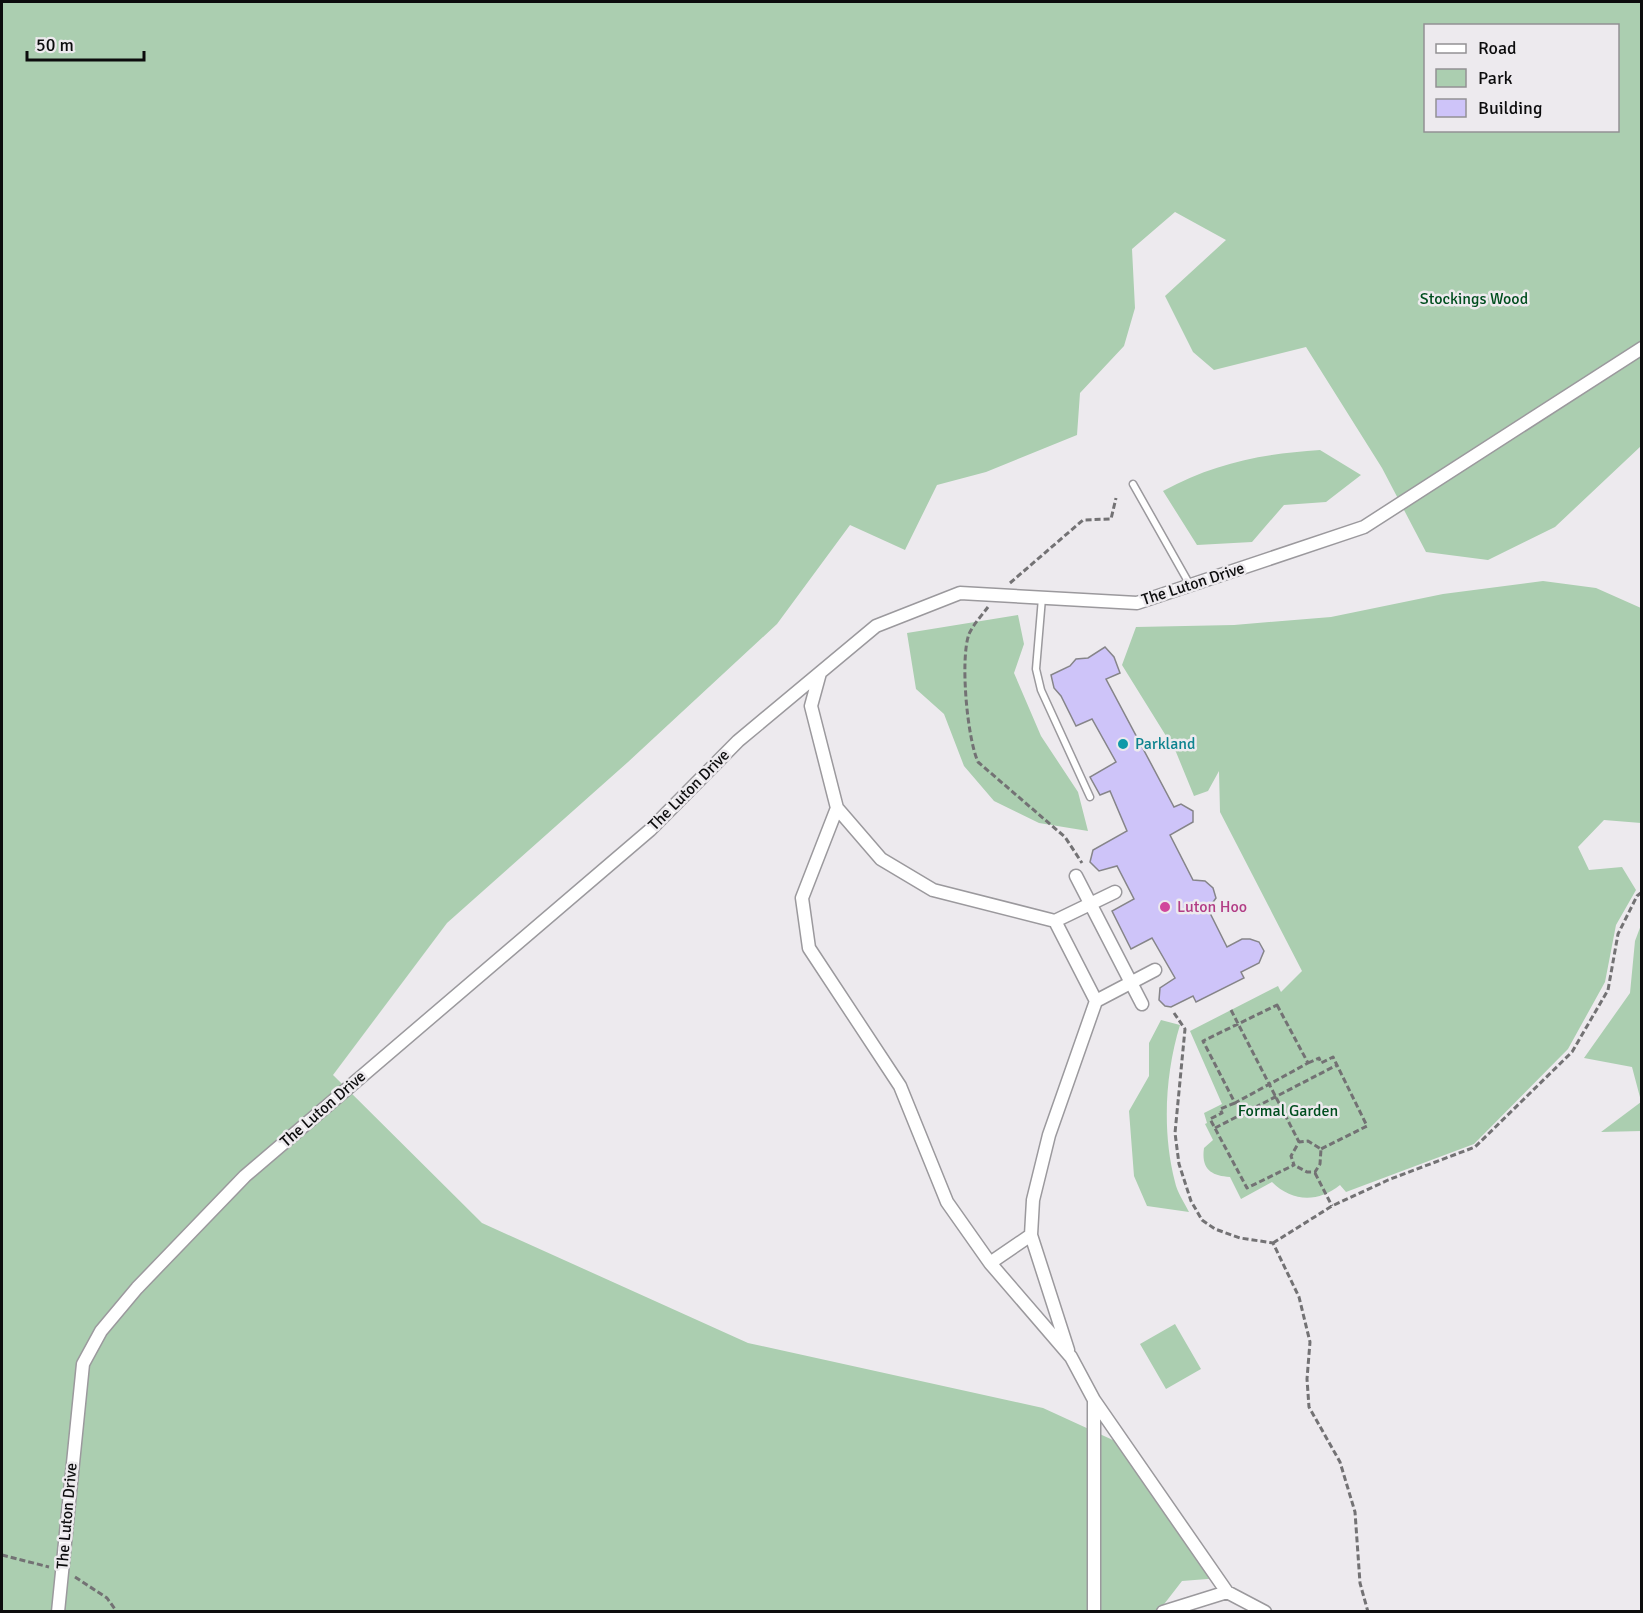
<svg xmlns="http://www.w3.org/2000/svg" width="1643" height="1613" viewBox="0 0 1643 1613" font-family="Signika,sans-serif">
  <rect width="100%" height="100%" fill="#edeaee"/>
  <path fill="#abceb0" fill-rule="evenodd" d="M2 2H1641V446L1555 527 1488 560 1426 552 1382 468 1306 347 1214 370 1193 352 1165 296 1226 240 1175 212 1132 249 1135 308 1124 346 1080 393 1077 435 986 472 937 485 905 550 850 525 777 624 628 762 447 923 333 1075 482 1223 748 1343 1043 1408 1115 1441 1220 1578 1182 1581 1158 1612H2ZM1426 26H1618V130H1426Z
    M1320 450 1361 475 1326 502 1284 505 1252 542 1197 545 1163 491C1215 463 1261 454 1320 450Z
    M1543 581 1596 588 1641 608V823L1604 820 1578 847 1589 870 1622 867 1636 890 1616 925 1605 982 1568 1049 1474 1144 1346 1192 1340 1185C1318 1203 1292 1202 1272 1182L1241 1199 1230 1177C1211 1176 1201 1169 1204 1148L1213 1140 1205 1124 1207 1123 1204 1113 1222 1104 1190 1031 1278 986 1281 992 1302 971 1220 812 1219 771 1208 791 1194 796 1176 752 1122 665 1136 627 1234 625 1331 617 1443 594Z
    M1018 615 1024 644 1014 673 1041 736 1078 792 1088 831 1039 823 994 801 964 766 944 714 916 689 907 633Z
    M1641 925V1101L1632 1067 1584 1058 1630 993 1635 941Z
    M1161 1020 1180 1025C1165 1074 1162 1132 1175 1182 1177 1192 1184 1202 1189 1212L1147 1206 1134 1176 1129 1111 1149 1076V1043Z
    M1641 1102V1131L1601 1132Z
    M1175 1324 1201 1369 1166 1389 1140 1344Z"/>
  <path fill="#cec4f9" stroke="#868589" stroke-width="1.5" d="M1105 647 1114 657 1120 673 1106 679 1174 807 1181 804 1193 811V822L1170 835 1193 880 1205 881 1213 888 1216 898 1208 909 1227 947 1242 939H1250L1259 942 1264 951 1259 963 1241 972 1244 978 1196 1002 1193 996 1171 1007 1165 1006 1159 1000 1160 988 1175 978 1152 938 1131 949 1112 911 1134 899 1117 866 1099 871 1090 862 1093 850 1127 831 1110 791 1100 795 1090 777 1116 762 1092 719 1076 726 1061 696 1054 688 1051 675 1070 666 1076 659 1088 658Z"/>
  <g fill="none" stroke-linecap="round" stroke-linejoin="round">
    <defs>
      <path id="lane" d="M1133 484 1190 585
        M1042 598 1036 669 1041 690 1090 797"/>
      <path id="street" d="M820 673 811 706 837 808 802 898 809 948 900 1086 947 1202 990 1263 1071 1357 1094 1400V1612
        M837 808 881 859 933 890 1055 921 1115 892
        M1076 876 1142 1004
        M1055 921 1096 1001
        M990 1263 1031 1235
        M1068 1350 1031 1235 1033 1200 1049 1135 1096 1001 1155 970
        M1094 1400 1227 1592
        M58 1612 83 1364 101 1331 137 1288 245 1176 650 830 738 741 876 626 960 593 1137 603 1364 527 1642 348
        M1163 1612 1227 1592 1265 1612"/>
    </defs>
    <use href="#lane" stroke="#9b999d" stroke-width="9"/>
    <use href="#street" stroke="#9b999d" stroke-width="15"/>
    <path stroke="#737274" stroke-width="3" stroke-dasharray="6 3" stroke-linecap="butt" d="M1010 583 1083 520 1111 519 1116 498
      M988 607C982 615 973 625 969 634 960 659 967 737 978 762L1065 837 1082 863
      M1277 1005 1308 1063 1235 1103 1203 1041Z
      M1231 1010 1299 1142
      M1174 1013 1185 1029 1175 1133 1179 1164 1191 1201 1202 1220 1215 1229 1240 1238 1273 1243 1299 1297 1310 1342 1307 1379 1309 1407 1340 1462 1355 1512 1360 1583 1368 1612
      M1308 1063 1319 1058 1321 1063 1333 1057 1367 1126 1321 1149
      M1235 1103 1220 1109 1222 1113 1210 1119 1247 1188 1294 1165 1291 1156 1299 1142 1308 1141 1321 1149 1320 1164 1315 1172H1307L1294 1165
      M1215 1128 1337 1065
      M1315 1173 1332 1206
      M1273 1243 1332 1206 1388 1180 1475 1147 1572 1052 1608 990 1618 934 1637 896 1642 892
      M2 1555 49 1567
      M75 1577 107 1598 117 1612"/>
    <use href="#lane" stroke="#fff" stroke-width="6"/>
    <use href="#street" stroke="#fff" stroke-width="12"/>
  </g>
  <circle fill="#0f9aa8" stroke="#edeaee" stroke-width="2" cx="1123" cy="744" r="6"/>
  <circle fill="#d1479c" stroke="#edeaee" stroke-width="2" cx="1165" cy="907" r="6"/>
  <g text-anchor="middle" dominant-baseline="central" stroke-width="5" stroke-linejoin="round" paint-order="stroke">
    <g font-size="16" fill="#004e1f" stroke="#edeaee">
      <text x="1474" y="299">Stockings Wood</text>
      <text x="1288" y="1111">Formal Garden</text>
    </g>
    <g font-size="16" fill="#0c0c0d" stroke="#edeaee">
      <text transform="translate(1193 584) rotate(-18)">The Luton Drive</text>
      <text transform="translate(689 790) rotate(-45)">The Luton Drive</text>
      <text transform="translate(323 1109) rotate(-41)">The Luton Drive</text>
      <text transform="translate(67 1516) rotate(-85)">The Luton Drive</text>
    </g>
    <g font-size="16" fill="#0d838f" stroke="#edeaee" text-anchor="start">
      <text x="1135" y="744">Parkland</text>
    </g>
    <g font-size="16" fill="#b23c85" stroke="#edeaee" text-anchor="start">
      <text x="1177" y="907">Luton Hoo</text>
    </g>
  </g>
  <rect width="1643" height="1613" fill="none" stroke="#0c0c0d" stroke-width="6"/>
  <rect x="1424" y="24" width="195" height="108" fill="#edeaee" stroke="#939194" stroke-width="1.5"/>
  <rect x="1436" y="44" width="30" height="9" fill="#ffffff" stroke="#939194" stroke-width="1.5"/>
  <text x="1478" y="54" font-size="18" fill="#0c0c0d">Road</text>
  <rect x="1436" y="69" width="30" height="18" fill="#abceb0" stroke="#939194" stroke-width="1.5"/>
  <text x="1478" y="84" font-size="18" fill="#0c0c0d">Park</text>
  <rect x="1436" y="99" width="30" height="18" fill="#cec4f9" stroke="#939194" stroke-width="1.5"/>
  <text x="1478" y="114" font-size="18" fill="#0c0c0d">Building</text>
  <path d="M27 51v9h117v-9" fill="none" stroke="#0c0c0d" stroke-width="3"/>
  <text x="36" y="51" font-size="18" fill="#0c0c0d" stroke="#edeaee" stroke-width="4.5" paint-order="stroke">50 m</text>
</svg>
